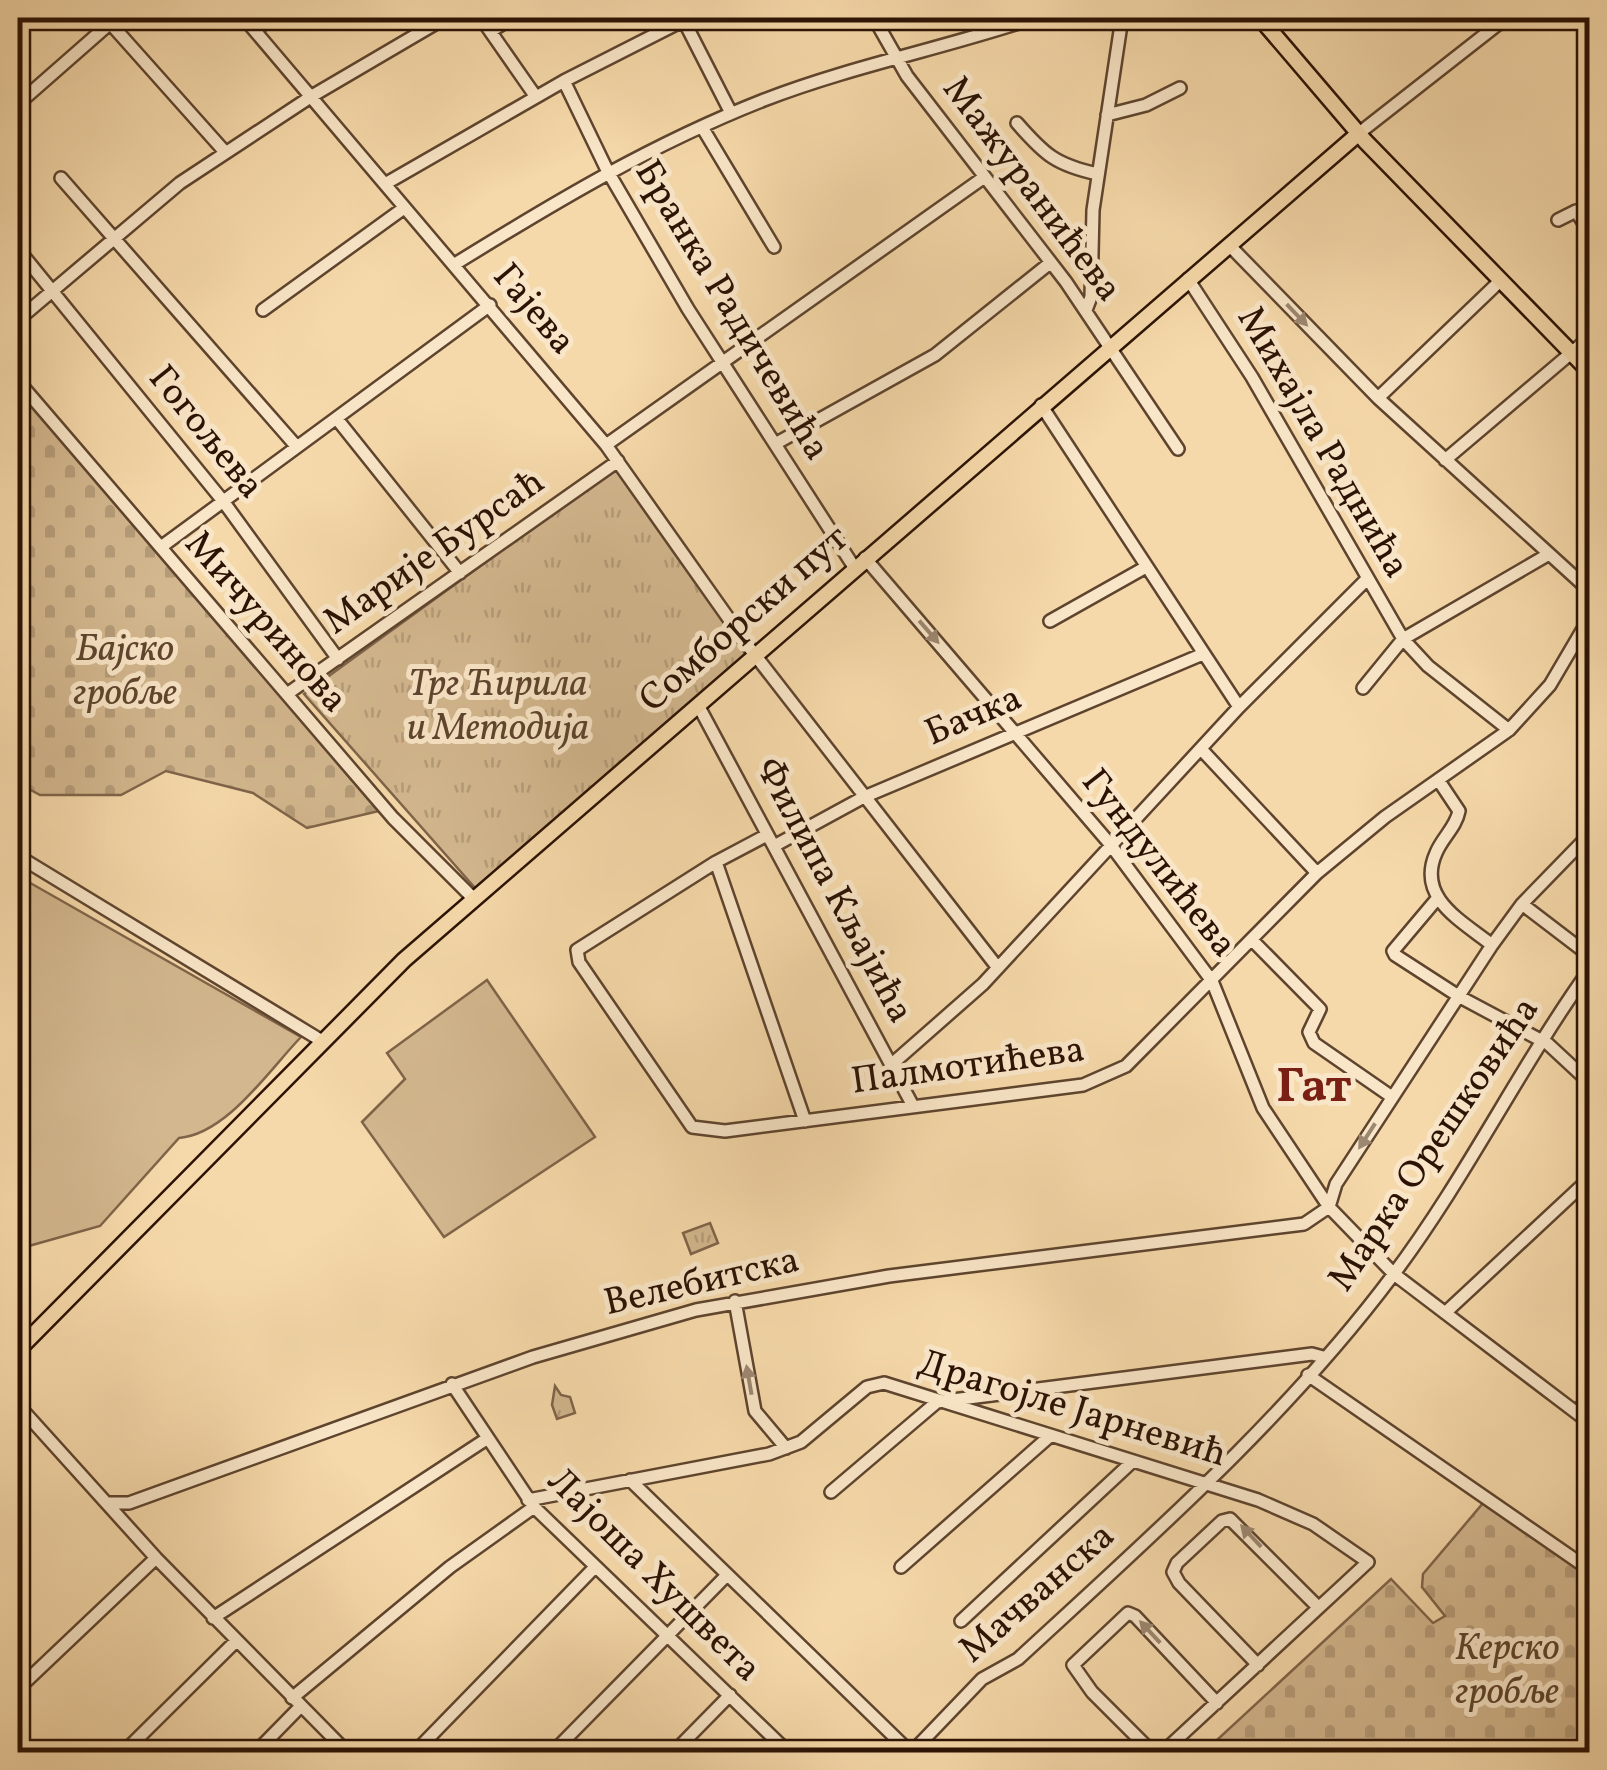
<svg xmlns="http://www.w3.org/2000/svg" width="1607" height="1770" viewBox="0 0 1607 1770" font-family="Vollkorn,serif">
  <defs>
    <pattern id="grass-tufts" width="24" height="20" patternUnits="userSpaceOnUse" patternTransform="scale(2.5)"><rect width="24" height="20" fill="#d3b78e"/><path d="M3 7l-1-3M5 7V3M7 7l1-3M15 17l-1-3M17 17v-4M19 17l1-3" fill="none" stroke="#b59c79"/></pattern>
    <pattern id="cemetery-stones" width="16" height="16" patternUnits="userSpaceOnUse" patternTransform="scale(2.5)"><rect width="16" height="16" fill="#d3b78e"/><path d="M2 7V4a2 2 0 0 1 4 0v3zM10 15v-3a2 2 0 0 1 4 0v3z" fill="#b59c79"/></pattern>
  </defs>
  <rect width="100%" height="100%" fill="#f6d9aa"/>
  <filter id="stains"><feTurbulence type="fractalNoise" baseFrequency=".002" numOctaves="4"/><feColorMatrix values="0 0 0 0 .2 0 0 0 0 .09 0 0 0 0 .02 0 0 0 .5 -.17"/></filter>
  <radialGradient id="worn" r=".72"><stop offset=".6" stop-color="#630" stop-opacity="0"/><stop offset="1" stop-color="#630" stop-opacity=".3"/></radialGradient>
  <path fill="url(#grass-tufts)" stroke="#7f6449" stroke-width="2.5" d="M618 466 750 654 476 889 304 694Z
    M710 1223 718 1243 691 1254 683 1233Z
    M555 1386 561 1395 570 1397 575 1413 557 1419 552 1405Z"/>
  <path fill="url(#cemetery-stones)" stroke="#7f6449" stroke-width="2.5" d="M18 384 212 607 379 811 307 828 253 793 166 771 121 795H40L18 783Z
    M1484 1502 1589 1569V1752H1204L1391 1579 1433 1623 1445 1616 1422 1587 1423 1574Z"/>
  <path fill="#d3b78e" stroke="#7f6449" stroke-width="2.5" d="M18 876 301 1037C269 1070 227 1134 179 1138L100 1226 18 1249Z
    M487 980 595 1137 444 1237 362 1122 405 1079 387 1053Z"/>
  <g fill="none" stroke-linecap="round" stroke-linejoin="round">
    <defs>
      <path id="minor" d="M244 18 606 445 748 646 998 968
        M481 18 536 97
        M874 18 907 76 1066 282 1178 449
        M683 19 731 113
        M110 23 225 152
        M255 31 270 18
        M491 31 512 18
        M564 81 607 170 688 309 854 567
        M18 104 116 18
        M1107 115 1146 105 1180 88
        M1017 123C1045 155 1056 165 1098 174
        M702 127 774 247
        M1358 134 1506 18
        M61 178 297 447
        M385 184 564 81 688 18
        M1558 220 1576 211 1590 233
        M1229 245 1378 398 1590 591
        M18 249 223 501 338 659
        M455 264C557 201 652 144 764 100 852 66 945 48 1034 18
        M1188 279 1252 377 1403 639 1428 666 1509 730
        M263 310 404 208
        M1086 310 1091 297 1093 210 1122 18
        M18 320 180 183 312 96 445 18
        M18 381 393 818 473 898
        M1378 398 1500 281
        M1041 405 1239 707
        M337 419 460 573
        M775 444 935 355 1050 263
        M606 445 983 178
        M1445 460 1590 337
        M161 547 490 305
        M865 558 1110 844 1212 981 1263 1108 1329 1207 1394 1274 1590 1423
        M1050 621 1146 567
        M1363 688 1403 639 1549 554
        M287 694 618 461
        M698 705 913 1106
        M1201 749 1317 873
        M1439 781 1459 811C1456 827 1442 838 1436 853 1416 898 1462 921 1492 945
        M767 835 716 862 577 950 579 962 692 1127 725 1131 1083 1085 1126 1066 1317 873 1385 817 1509 730 1550 685 1590 617
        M774 846 864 797 1203 654
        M18 856 322 1041
        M716 862 805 1121
        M1436 900 1393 951 1395 955 1460 997 1548 1044 1590 1083
        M1522 904 1590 956
        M1253 941 1320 1009 1309 1032 1314 1043 1392 1097
        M892 1064 983 984 1239 707 1366 580
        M1329 1207 1336 1184 1492 945 1522 904 1590 834
        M735 1301 755 1411 786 1448
        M1445 1313 1590 1178
        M1308 1375 1590 1570
        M452 1384 534 1507 788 1752
        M18 1405 156 1558 347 1752
        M1577 1413 1590 1394
        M630 1480 910 1752
        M831 1492 937 1402 1312 1354 1323 1357
        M528 1500 769 1454 801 1442 867 1387 884 1383 1258 1500 1313 1524 1368 1562 1163 1752
        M107 1503H129L533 1357 696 1310 889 1276 1304 1224 1329 1207
        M901 1567 1050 1436
        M213 1618 488 1438
        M961 1621 1133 1461
        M1258 1665 1179 1583 1173 1572 1177 1563 1222 1521 1230 1519 1318 1607
        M18 1689 156 1558
        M292 1698 450 1567 534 1507
        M124 1752 236 1641
        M256 1752 300 1707
        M415 1752 595 1567
        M553 1752 727 1575
        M674 1752 730 1695
        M912 1752 982 1679 1018 1659C1149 1538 1286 1418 1393 1275 1466 1178 1519 1068 1590 969
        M1152 1752 1092 1692 1073 1665 1128 1613 1135 1616 1217 1703"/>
      <path id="major" d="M1260 18 1365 141 1590 372
        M18 1350 404 960 1358 134"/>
    </defs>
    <use href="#minor" stroke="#5e442e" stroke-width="16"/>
    <use href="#major" stroke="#2b1204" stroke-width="19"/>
    <use href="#minor" stroke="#f9e6c8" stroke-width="11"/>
    <use href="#major" stroke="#f6d9aa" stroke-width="14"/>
  </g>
  <defs><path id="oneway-solid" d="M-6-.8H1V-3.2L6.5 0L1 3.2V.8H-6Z" transform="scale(2.5)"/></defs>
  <g fill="#9c8770">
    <use href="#oneway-solid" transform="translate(1297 315) rotate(46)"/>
    <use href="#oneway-solid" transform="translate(929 632) rotate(49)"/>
    <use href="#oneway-solid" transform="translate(1367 1136) rotate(123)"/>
    <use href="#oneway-solid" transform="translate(749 1380) rotate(-100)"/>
    <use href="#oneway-solid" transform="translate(1251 1536) rotate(-133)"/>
    <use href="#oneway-solid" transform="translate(1150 1632) rotate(-133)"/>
  </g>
  <g text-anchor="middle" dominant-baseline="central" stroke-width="10" stroke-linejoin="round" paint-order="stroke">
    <g font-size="38" fill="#2b1204" stroke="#f9e6c8">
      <text transform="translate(1031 190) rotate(53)">Мажуранићева</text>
      <text transform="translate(533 310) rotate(50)">Гајева</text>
      <text transform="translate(731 311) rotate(59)">Бранка Радичевића</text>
      <text transform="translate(205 433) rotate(51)">Гогољева</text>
      <text transform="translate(1322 443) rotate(60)">Михајла Раднића</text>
      <text transform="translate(435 553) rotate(-35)">Марије Бурсаћ</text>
      <text transform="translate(745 620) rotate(-41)">Сомборски пут</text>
      <text transform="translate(265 623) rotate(49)">Мичуринова</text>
      <text transform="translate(974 717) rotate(-23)">Бачка</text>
      <text transform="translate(1158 864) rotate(52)">Гундулићева</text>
      <text transform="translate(833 891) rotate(62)">Филипа Кљајића</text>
      <text transform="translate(968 1067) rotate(-8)">Палмотићева</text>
      <text transform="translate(1435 1145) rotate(-56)">Марка Орешковића</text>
      <text transform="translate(702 1283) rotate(-13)">Велебитска</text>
      <text transform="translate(1072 1410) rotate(17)">Драгојле Јарневић</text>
      <text transform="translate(653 1576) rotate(45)">Лајоша Хушвета</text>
      <text transform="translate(1038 1594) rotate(-41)">Мачванска</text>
    </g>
    <g font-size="38" font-style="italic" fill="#5d442d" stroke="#f9e6c8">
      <text x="125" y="650">Бајско<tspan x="125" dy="44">гробље</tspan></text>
      <text x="498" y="685">Трг Ћирила<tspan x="498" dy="44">и Методија</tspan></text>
      <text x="1507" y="1649">Керско<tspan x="1507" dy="44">гробље</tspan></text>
    </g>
    <g font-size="48" font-weight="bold" fill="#7a1f14" stroke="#f9e6c8">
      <text x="1314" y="1088">Гат</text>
    </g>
  </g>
  <rect width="1607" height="1770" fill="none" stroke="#f6d9aa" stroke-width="60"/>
  <rect x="20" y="20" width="1567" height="1730" fill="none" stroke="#2b1204" stroke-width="5"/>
  <rect x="30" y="30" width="1547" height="1710" fill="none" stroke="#2b1204" stroke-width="2.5"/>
  <rect width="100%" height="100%" filter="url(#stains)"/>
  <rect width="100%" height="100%" fill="url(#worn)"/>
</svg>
